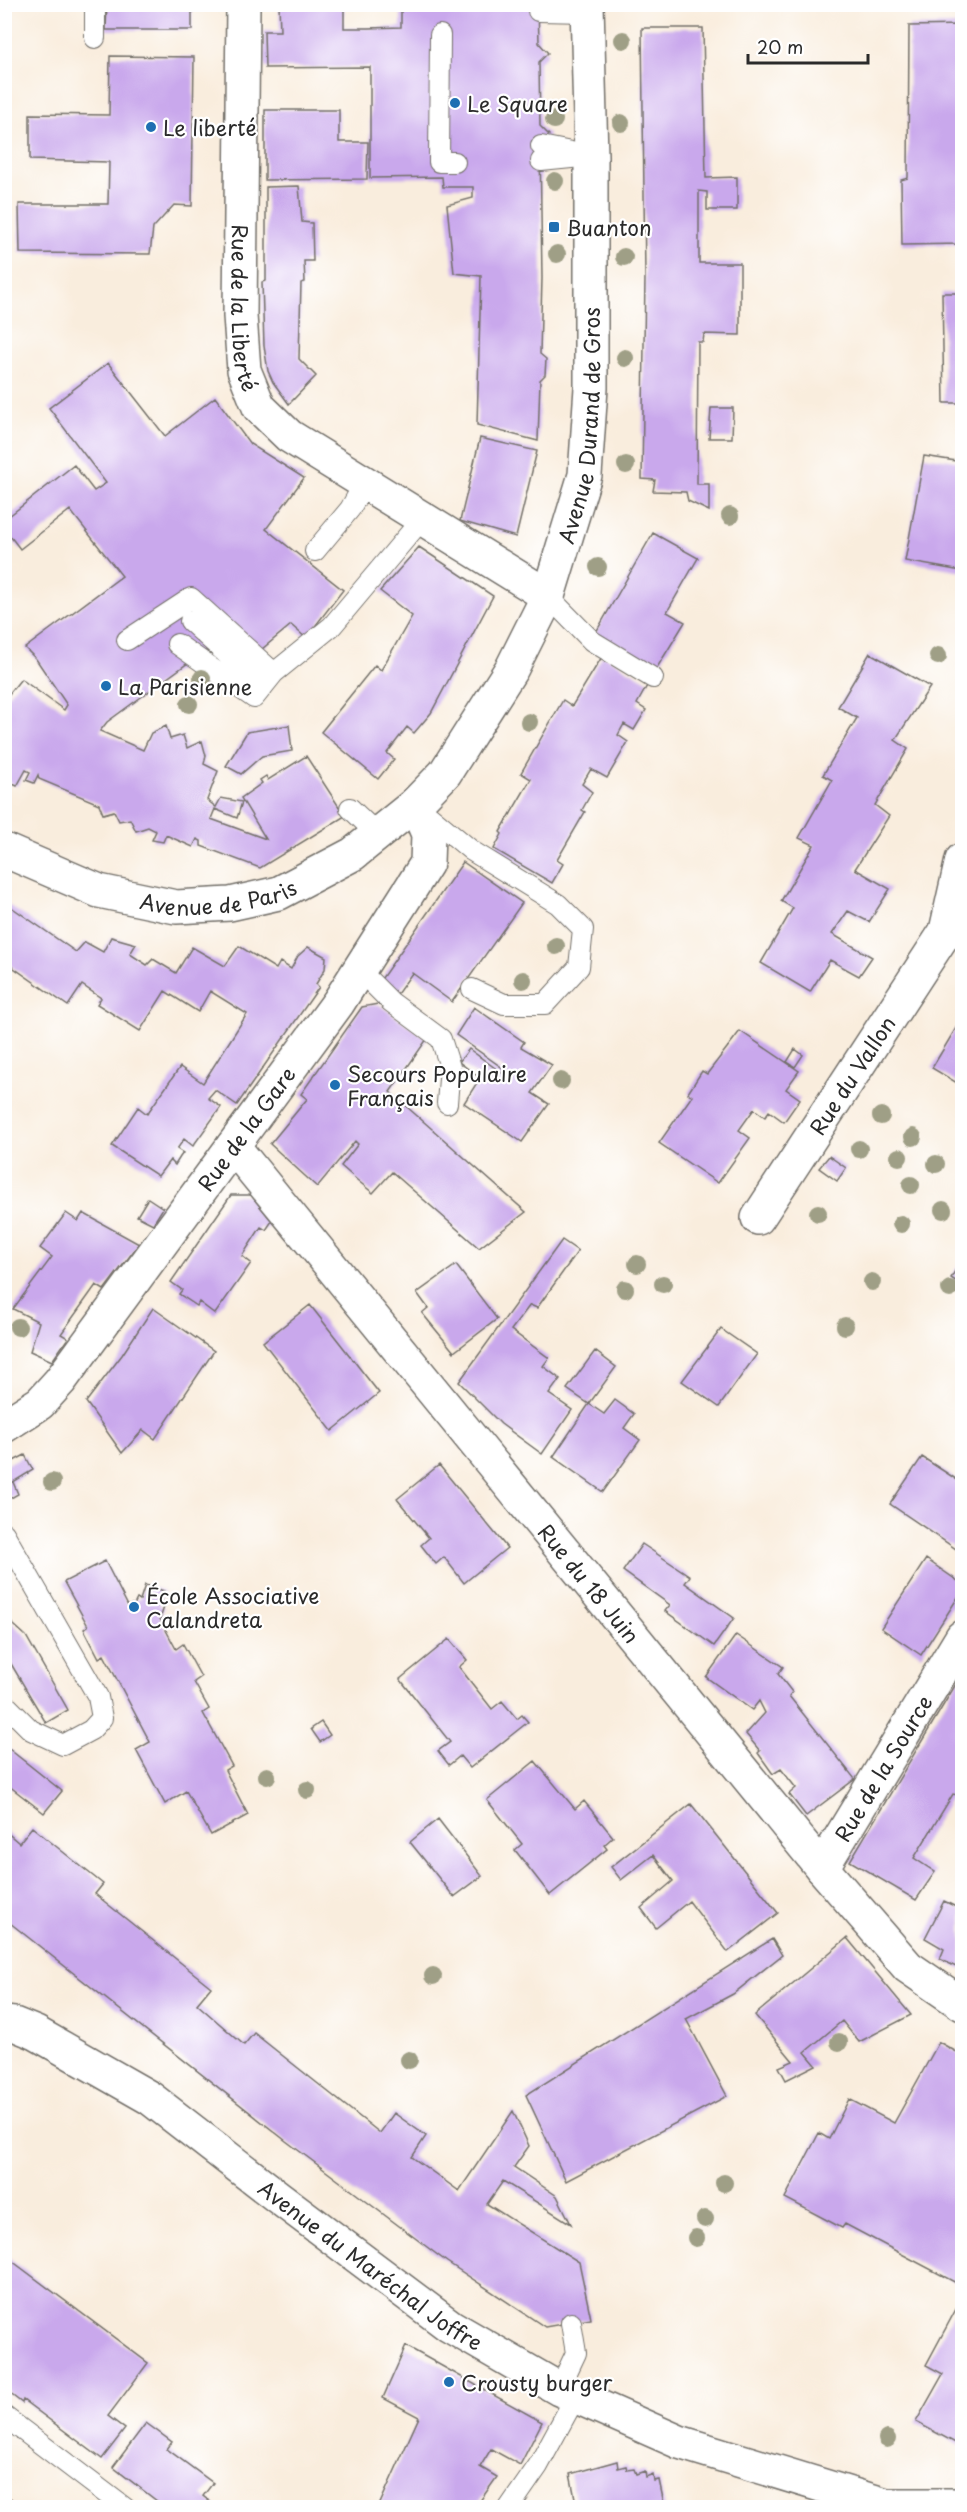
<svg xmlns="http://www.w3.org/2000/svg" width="967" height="2512" viewBox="0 0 967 2512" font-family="'Playpen Sans',sans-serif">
  <rect width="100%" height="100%" fill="#fff"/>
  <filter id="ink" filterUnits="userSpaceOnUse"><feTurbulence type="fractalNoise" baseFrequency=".0167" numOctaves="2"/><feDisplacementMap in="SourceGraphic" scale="12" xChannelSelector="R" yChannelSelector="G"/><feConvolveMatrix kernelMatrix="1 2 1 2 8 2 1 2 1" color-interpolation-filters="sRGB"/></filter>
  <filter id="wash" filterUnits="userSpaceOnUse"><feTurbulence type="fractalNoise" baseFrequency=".008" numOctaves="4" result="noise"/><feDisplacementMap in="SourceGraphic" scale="24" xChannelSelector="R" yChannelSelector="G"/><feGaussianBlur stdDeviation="1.35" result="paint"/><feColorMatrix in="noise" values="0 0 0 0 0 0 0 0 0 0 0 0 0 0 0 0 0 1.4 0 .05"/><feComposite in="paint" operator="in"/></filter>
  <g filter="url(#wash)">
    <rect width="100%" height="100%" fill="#f9eddd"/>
    <g id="blocks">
      <path fill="#c9a8ec" d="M279 4H344V28H369L401 27V4H538L539 43 548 53 539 62 540 126 549 135 540 144 542 278 540 354 546 359 545 375 540 380 538 441 477 425 481 276 454 273 447 205 473 198V187H443L442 177 370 178V67L265 68 264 31H280Z
        M107 5H192V30H106Z
        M962 25V244L902 245 901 180 908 178 909 26Z
        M642 28H703L706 178 737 177V210H707V192L699 191V263H740V335L704 334 703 342H698L697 484H709V511L688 501 686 492 653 491 655 480 642 479 645 277Z
        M110 56 194 57 192 206 174 205 153 228 150 254 20 253 19 204H108L109 162 30 160V114L109 115Z
        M265 110H339V142H368L367 179 265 180Z
        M299 186 302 222 312 223 313 261H304L305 282 301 283 299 359 316 376 289 404 273 382 268 371 264 346 262 282 266 281V187Z
        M942 293H962V403H944Z
        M108 363 165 436 215 397 250 444 304 478 266 529 343 590 306 638 291 625 262 649 235 630 206 650 224 665 211 681 188 663 107 722 100 731 143 750 151 733 166 726 170 739 183 735 187 748 202 741 206 756 204 764 218 771 207 800 216 807 221 798 242 802 237 818 215 809 211 819 266 839 241 798 262 783 260 780 266 776 268 780 306 756 345 816 260 868 201 846V841L197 839 193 847 166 835 163 842 152 840 156 831 148 827 136 831 130 819 119 821 114 811 103 814 99 804 39 779 38 775 34 783 26 780 30 772 26 770 17 786 4 780V700L21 679 64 710 67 705 36 659 25 648 122 576 70 510 20 549 4 528V520L74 465 94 491 106 483 49 408Z
        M711 408H733L732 438H709Z
        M480 438 537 451 516 537 460 521Z
        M924 456 962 462V571L905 561Z
        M653 533 698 558 667 612 685 622 655 671 595 634Z
        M419 547 493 596 431 713 414 733 407 727 387 753 394 759 378 779 321 732 375 665 381 670 412 616 380 591Z
        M870 653 930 687 895 740 908 749 875 805 889 816 855 869 890 889 869 922 848 911 832 934 872 957 859 976 830 960 810 992 761 963 793 908 781 901 814 845 799 838 832 780 823 775 857 718 838 707Z
        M603 655 649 682 637 704 646 710 634 730 624 724 618 735 628 742 607 778 591 769 582 784 592 792 582 810 585 812 557 860 563 864 552 883 494 849 502 834 500 832 531 779 521 773 563 700 572 706Z
        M289 725 292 751 262 756 241 774 226 766 247 732Z
        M463 862 522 903 452 1002 412 973 395 997 377 985Z
        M4 902 76 952 85 942 103 952 111 937 136 944 130 954 147 965 153 959 176 973 192 947 225 966 239 946 276 969 280 962 291 969 298 956 308 947 326 957 325 969 316 984 319 987 237 1105 215 1090 208 1098 221 1107 193 1146 184 1139 177 1149 183 1153 180 1157 175 1165 170 1160 158 1176 112 1146 138 1107 147 1114 180 1067 203 1083 247 1014 210 991 198 1012 165 991 140 1031 97 1004 101 998 82 985 68 1006 4 961Z
        M378 1004 427 1039 390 1092 526 1212 479 1248 392 1172 373 1193 357 1180 341 1166 358 1144 355 1141 317 1187 270 1144 307 1099 301 1094 362 1007Z
        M474 1007 524 1042 521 1047 552 1065 532 1093 549 1104 522 1142 464 1103 480 1078 459 1062 469 1049 502 1073 504 1069 456 1035Z
        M962 1018V1086L932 1068Z
        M740 1031 799 1071 786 1089 800 1099 784 1122 769 1111 765 1117 754 1109 739 1130 750 1138 718 1183 659 1143 692 1096 688 1093 702 1071 707 1074Z
        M795 1049 803 1055 795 1067 787 1062Z
        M829 1156 846 1168 837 1181 819 1168Z
        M231 1195H251L272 1221 266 1230 261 1227 242 1256 251 1263 215 1314 199 1302 197 1306 179 1294 182 1290 171 1282Z
        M148 1198 163 1208 153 1224 137 1216Z
        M66 1213 78 1221 83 1213 139 1244 104 1290 96 1285 61 1334 68 1338 52 1361 30 1351 39 1322 13 1309 52 1257 40 1248Z
        M562 1240 578 1251 537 1308 530 1305 511 1330 549 1358 543 1366 560 1379 549 1394 572 1410 542 1454 501 1424 459 1382Z
        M962 1259V1285L951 1278Z
        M456 1265 497 1319 454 1352 422 1313 428 1308 417 1293Z
        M310 1305 379 1393 332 1431 263 1342Z
        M153 1308 214 1351 155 1439 143 1430 122 1453 86 1402 122 1355Z
        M721 1329 757 1354 719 1407 682 1381Z
        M595 1351 616 1367 589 1404 567 1389Z
        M615 1400 634 1414 624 1428 640 1440 603 1492 553 1457 589 1404 604 1414Z
        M25 1455 33 1470 13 1482 18 1494 4 1502V1466Z
        M922 1457 962 1483V1553L890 1504Z
        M439 1465 507 1548 464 1583 444 1557 436 1564 421 1545 429 1538 397 1499Z
        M642 1544 690 1576 685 1583 734 1618 714 1646 665 1611 670 1605 623 1571Z
        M926 1559 962 1584V1591L921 1655 881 1628Z
        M105 1561 128 1606 132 1604 133 1607 137 1599 140 1600 145 1585 164 1591 159 1606 164 1607 160 1619 176 1649 183 1644 201 1677 194 1682 209 1709 203 1713 232 1766 225 1770 248 1815 211 1835 186 1791 165 1804 136 1750 150 1742 104 1655 99 1658 84 1629 88 1626 64 1582Z
        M4 1616 26 1636 68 1710 46 1723 4 1652Z
        M736 1635 783 1667 778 1674 792 1692 789 1696 855 1779 806 1816 789 1794 796 1788 781 1769 773 1774 758 1753 760 1751 746 1734 765 1713 759 1701 752 1710 706 1677Z
        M449 1639 467 1660 459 1667 492 1709 502 1701 517 1719 522 1715 528 1722 470 1768 460 1756 449 1765 438 1751 450 1742 400 1679Z
        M962 1674V1786L957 1795 953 1794 914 1858 935 1872 916 1900 850 1861Z
        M321 1722 330 1735 320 1742 311 1729Z
        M4 1745 62 1791 44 1813 4 1782Z
        M535 1761 575 1809 584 1801 613 1837 604 1845 607 1849 550 1895 515 1850 522 1844 487 1800Z
        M691 1804 778 1913 728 1952 689 1901 656 1928 641 1908 673 1881 653 1855 621 1880 611 1867Z
        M438 1819 482 1876 454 1897 410 1842Z
        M32 1827 103 1884 95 1894 211 1987 197 2004 244 2045 254 2033 380 2133 394 2113 426 2136 412 2157 459 2191 513 2111 529 2146 514 2167 557 2196 571 2224 503 2181 487 2204 579 2262 591 2319 545 2327 447 2262 286 2141 5 1919V1831L19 1843Z
        M944 1901 962 1910V1970L940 1959 944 1949 925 1938Z
        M847 1938 911 2015 859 2042 842 2021 805 2052 816 2065 786 2080 779 2067 793 2061 755 2015Z
        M772 1939 782 1955 733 1994 686 2019 727 2096 566 2181 526 2095Z
        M939 2042 962 2055V2286L845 2224 842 2228 785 2198 819 2133 829 2139 849 2099 894 2123Z
        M4 2255 148 2363 108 2416 125 2429 102 2459 23 2400 22 2403 4 2389Z
        M962 2298V2443L961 2446 916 2422 943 2374 926 2365Z
        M406 2346 542 2422 520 2465 491 2449 480 2467 497 2477 475 2508H378L419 2417 383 2398Z
        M146 2423 172 2442 167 2449 213 2483 203 2496 218 2508H166L113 2467Z
        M617 2461 618 2468 626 2466 627 2470 634 2469 636 2474 645 2471 646 2477 653 2474 654 2481 659 2480 665 2508H577L570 2474Z"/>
    </g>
  </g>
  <g filter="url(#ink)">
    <use href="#blocks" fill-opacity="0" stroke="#736f69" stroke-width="1.5"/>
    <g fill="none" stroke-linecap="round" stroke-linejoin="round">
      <defs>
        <path id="lane" d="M95 4V38
          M538 11 587 12
          M440 35 439 162H455
          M541 146 591 156 541 161
          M315 551 350 509 364 484
          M548 596 592 641 653 678
          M190 621 263 687
          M127 640 191 598 274 673 332 626 422 519
          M177 644 254 698 274 673
          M350 808 377 834
          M424 811 472 851 558 904 583 929 579 967 545 1004H504L472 989
          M359 970 391 1002 441 1039 450 1067 447 1103
          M4 1533 98 1697 102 1718 91 1730 63 1745 31 1730 4 1703
          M559 2389 576 2353 571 2323
          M4 2416 125 2508
          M509 2508 538 2466 576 2396"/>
        <g id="street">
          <path id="s1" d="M243 4 240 316 244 370 259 407 289 436 548 596"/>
          <path d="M962 860 946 931 962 906"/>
          <path id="s2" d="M233 1146 822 1868 908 1967 962 2004"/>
          <path id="s3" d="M758 1218 946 931"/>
          <path id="s4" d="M4 1426 40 1403 60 1381 338 1003 427 863 428 834 415 804"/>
          <path id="s5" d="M822 1868 962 1637"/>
        </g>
        <g id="secondary">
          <path id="s6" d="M4 850 99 891 176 907 230 904 279 893 353 854 415 804 445 773 512 668 548 596 585 475 591 388V156L587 4"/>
          <path id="s7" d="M4 2023 14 2024 36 2033 150 2098 278 2197 450 2326 559 2389 679 2442 896 2508"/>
          <path d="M891 2505H962"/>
        </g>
      </defs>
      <use href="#lane" stroke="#736f69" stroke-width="22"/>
      <use href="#street" stroke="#736f69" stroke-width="36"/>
      <use href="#secondary" stroke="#736f69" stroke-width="36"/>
      <use href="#lane" stroke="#fff" stroke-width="20"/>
      <use href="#street" stroke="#fff" stroke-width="33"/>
      <use href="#secondary" stroke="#fff" stroke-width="33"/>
      <defs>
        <path id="rail" d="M4 2497 19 2508"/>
      </defs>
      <use href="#rail" stroke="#2b2b2b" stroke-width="7"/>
      <use href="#rail" stroke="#fff" stroke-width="4.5" stroke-dasharray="14" stroke-linecap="butt"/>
    </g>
    <g fill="#9f9f86">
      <circle cx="623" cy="40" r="9"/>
      <circle cx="554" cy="120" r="9"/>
      <circle cx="621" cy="123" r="9"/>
      <circle cx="555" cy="181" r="9"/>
      <circle cx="557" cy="254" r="9"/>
      <circle cx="624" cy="257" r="9"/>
      <circle cx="625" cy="358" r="9"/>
      <circle cx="626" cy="465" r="9"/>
      <circle cx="730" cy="516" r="9"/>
      <circle cx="598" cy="567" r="9"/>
      <circle cx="938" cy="656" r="9"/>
      <circle cx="202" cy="678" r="9"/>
      <circle cx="189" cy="704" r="9"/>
      <circle cx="529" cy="722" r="9"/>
      <circle cx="556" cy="946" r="9"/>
      <circle cx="523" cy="980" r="9"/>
      <circle cx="561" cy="1081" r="9"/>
      <circle cx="881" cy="1116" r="9"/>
      <circle cx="913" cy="1137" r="9"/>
      <circle cx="859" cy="1149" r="9"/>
      <circle cx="899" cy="1157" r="9"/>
      <circle cx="936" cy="1164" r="9"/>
      <circle cx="911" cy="1185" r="9"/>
      <circle cx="943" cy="1210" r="9"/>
      <circle cx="818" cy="1213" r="9"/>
      <circle cx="901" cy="1224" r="9"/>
      <circle cx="637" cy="1264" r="9"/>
      <circle cx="872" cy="1282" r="9"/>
      <circle cx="663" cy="1284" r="9"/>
      <circle cx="625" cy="1289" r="9"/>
      <circle cx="950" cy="1289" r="9"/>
      <circle cx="845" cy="1326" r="9"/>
      <circle cx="18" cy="1327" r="9"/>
      <circle cx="52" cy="1482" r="9"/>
      <circle cx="267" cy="1776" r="9"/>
      <circle cx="307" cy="1790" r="9"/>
      <circle cx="433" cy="1976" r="9"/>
      <circle cx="839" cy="2042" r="9"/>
      <circle cx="409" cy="2060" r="9"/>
      <circle cx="724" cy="2183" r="9"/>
      <circle cx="705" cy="2219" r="9"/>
      <circle cx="696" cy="2238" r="9"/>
      <circle cx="887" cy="2439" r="9"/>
    </g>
  </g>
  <g fill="#1f6fb2" stroke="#fff" stroke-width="2">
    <circle cx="455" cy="103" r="6"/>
    <circle cx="151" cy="127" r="6"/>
    <rect x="548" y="221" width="12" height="12" rx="3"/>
    <circle cx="106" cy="686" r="6"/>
    <circle cx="335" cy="1085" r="6"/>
    <circle cx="134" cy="1607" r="6"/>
    <circle cx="449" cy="2382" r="6"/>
  </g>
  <g text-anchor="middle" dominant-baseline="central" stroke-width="4.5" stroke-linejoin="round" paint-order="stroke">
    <g font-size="21" fill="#2b2b2b" stroke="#fff" text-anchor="start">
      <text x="467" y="103">Le Square</text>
      <text x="163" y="127">Le liberté</text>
      <text x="566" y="227">Buanton</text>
      <text x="118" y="686">La Parisienne</text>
      <text x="347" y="1073">Secours Populaire<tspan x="347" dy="24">Français</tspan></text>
      <text x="146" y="1595">École Associative<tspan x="146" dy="24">Calandreta</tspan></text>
      <text x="461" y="2382">Crousty burger</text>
    </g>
    <g font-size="21" fill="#2b2b2b" stroke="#fff">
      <text stroke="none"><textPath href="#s1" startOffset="304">Rue de la Liberté</textPath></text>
      <text stroke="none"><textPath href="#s6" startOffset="873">Avenue Durand de Gros</textPath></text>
      <text stroke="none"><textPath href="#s6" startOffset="225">Avenue de Paris</textPath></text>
      <text stroke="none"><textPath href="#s3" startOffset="171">Rue du Vallon</textPath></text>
      <text stroke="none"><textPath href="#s4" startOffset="386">Rue de la Gare</textPath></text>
      <text stroke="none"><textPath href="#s2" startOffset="564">Rue du 18 Juin</textPath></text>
      <text stroke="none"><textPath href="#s5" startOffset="117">Rue de la Source</textPath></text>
      <text stroke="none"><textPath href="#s7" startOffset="442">Avenue du Maréchal Joffre</textPath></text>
    </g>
  </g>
  <rect width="967" height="2512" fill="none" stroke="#fff" stroke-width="24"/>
  <path d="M748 54v9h120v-9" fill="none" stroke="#2b2b2b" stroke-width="3"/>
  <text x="757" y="54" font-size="18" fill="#2b2b2b" stroke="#ffffff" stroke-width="4.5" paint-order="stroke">20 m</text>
</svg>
